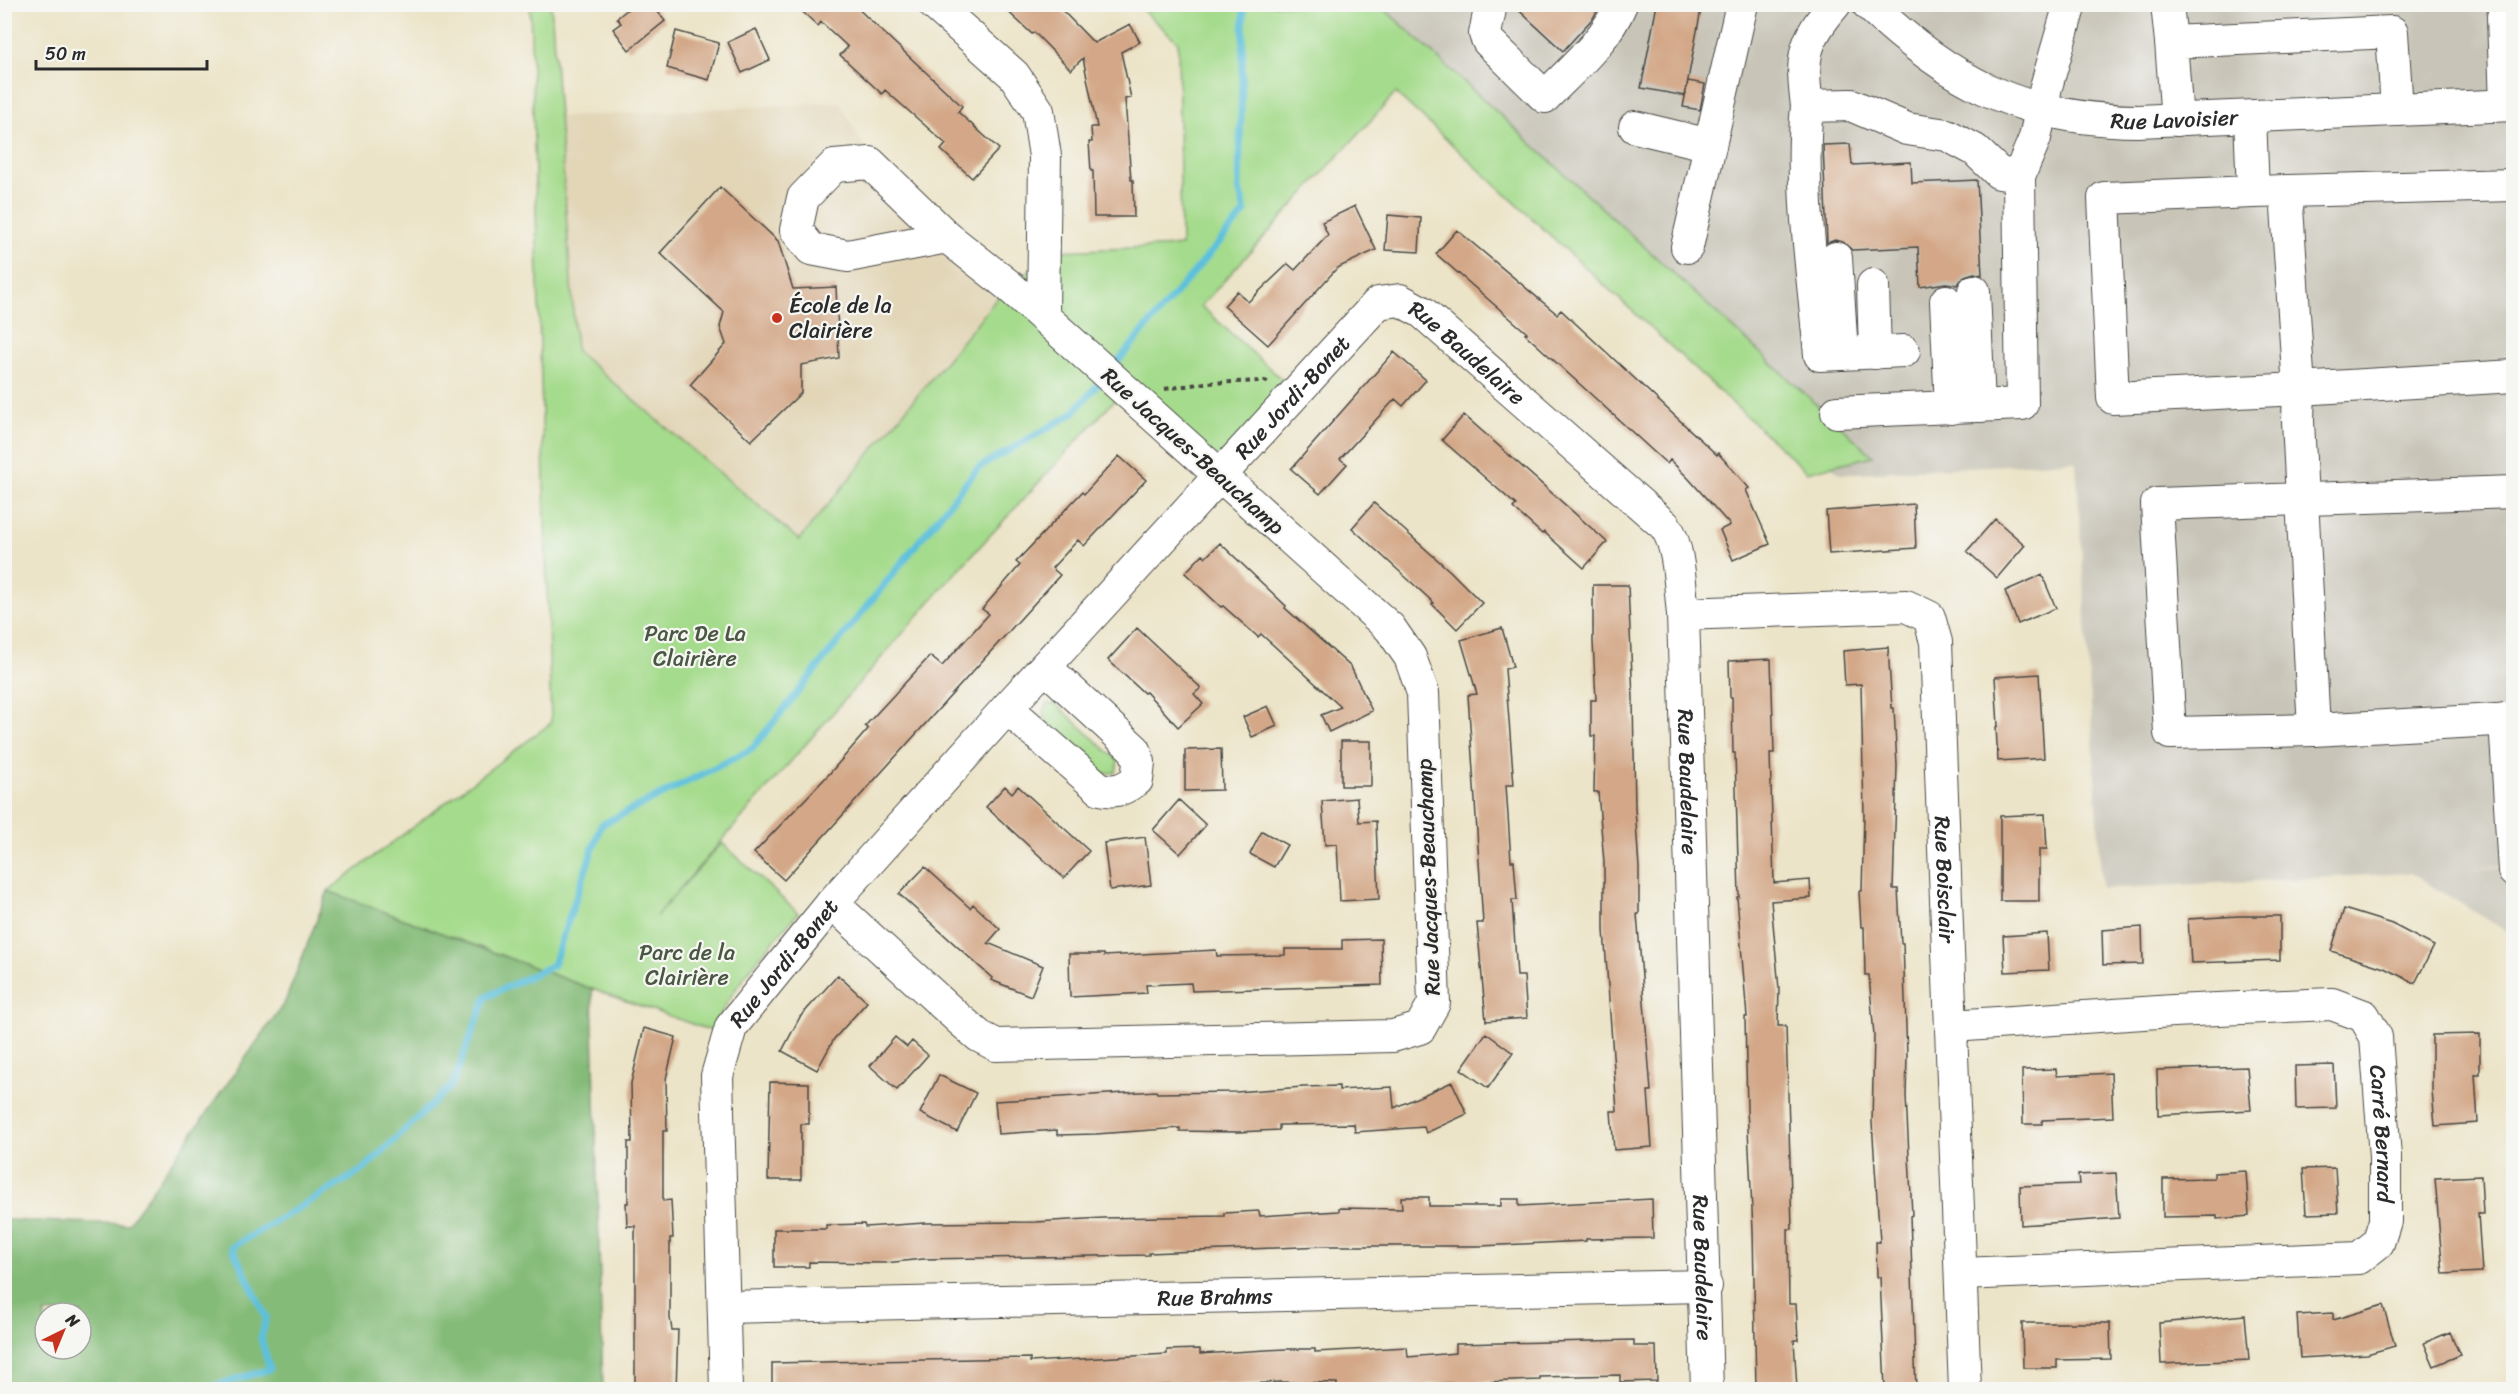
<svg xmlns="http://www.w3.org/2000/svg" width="2518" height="1394" viewBox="0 0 2518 1394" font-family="Sriracha,sans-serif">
  <rect width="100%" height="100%" fill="#f6f6f2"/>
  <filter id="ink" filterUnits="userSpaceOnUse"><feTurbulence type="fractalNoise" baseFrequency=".0167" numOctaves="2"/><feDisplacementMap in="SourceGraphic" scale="12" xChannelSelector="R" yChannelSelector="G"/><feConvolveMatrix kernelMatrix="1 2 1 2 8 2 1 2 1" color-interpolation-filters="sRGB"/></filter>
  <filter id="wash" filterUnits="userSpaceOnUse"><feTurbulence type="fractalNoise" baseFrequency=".008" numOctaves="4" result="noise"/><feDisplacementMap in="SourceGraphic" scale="24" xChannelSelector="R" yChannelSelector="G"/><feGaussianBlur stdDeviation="1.35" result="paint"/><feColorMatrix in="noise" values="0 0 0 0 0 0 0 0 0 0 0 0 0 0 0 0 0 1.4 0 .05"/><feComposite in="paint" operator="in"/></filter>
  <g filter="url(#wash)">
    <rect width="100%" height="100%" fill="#ece4c8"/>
    <path fill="#e2d6b7" d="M840 102 875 167 1008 285 799 540 576 351 558 117Z"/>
    <path fill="#c8c4b8" d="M1364 5H2513V865L2458 869 2513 867V935L2410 873 2102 889 2076 461 1840 474 1396 93Z"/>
    <path fill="#a5db8c" stroke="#68835c" stroke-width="1.5" d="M530 5H551L576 351 799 540 1008 285 1058 251 1181 246 1178 42 1137 5H1380L1873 456 1807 472 1396 93 1201 306 1297 393 1221 476 1124 390 949 580 656 916 722 843 798 913C764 951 734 984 712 1031L592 989 328 891 551 723Z
      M1048 704H1056L1118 761 1116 772 1103 774 1044 719V710Z"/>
    <path fill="#84bb78" stroke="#587352" stroke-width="1.5" fill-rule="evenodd" d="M328 891 592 989 603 1389H5V1220L128 1224 285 1002ZM45 1313H81V1349H45Z"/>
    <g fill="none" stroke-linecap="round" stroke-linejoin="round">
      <path stroke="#5dc0db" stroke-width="7" d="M1113 367 1245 212 1239 188 1244 4
        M201 1390 270 1369 261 1339 266 1317 232 1247 363 1170 452 1085 486 997 553 965 601 825 752 749 978 468 1072 414 1102 380"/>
    </g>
    <g id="blocks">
      <path fill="#d3a787" d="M634 4H652L665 21 629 50 613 29 621 23 617 18Z
        M794 4H853L962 106 958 112 999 149 972 178 941 150 946 144 885 90 882 94 840 55 848 47 821 22 818 26Z
        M1000 4H1056L1094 43 1130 24 1140 42 1121 52 1131 98 1125 99 1131 180H1133L1134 217H1094L1093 171H1091L1089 142H1092L1091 127H1097L1083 58 1071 70 1034 32 1032 34Z
        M1512 4H1601L1593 18 1563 51Z
        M1657 4H1702L1685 96 1641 88Z
        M756 29 770 60 742 73 728 42Z
        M676 31 719 43 709 80 667 68Z
        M1688 81 1705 84 1700 110 1683 107Z
        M1850 144 1852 165 1911 162 1912 183 1977 180 1982 275 1974 273 1965 276 1957 285 1946 283 1920 287 1918 247 1852 250 1843 242 1835 240 1827 243 1823 145Z
        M720 187 778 241 793 289 836 287 839 358 801 365V393L751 441 690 385 726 344 720 327 724 312 660 253Z
        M1355 206 1376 250 1337 268 1268 345 1224 306 1237 291 1248 302 1288 264 1295 270 1328 235 1322 222Z
        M1388 215 1421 218 1419 252 1385 250Z
        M1457 230 1557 314 1561 310 1717 455 1718 453 1749 488 1746 490 1770 544 1733 560 1720 530 1730 525 1689 479 1670 460 1667 464 1525 334 1527 333 1436 254Z
        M1394 352 1426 380 1403 406 1395 399 1340 459 1347 464 1320 494 1291 469Z
        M1464 415 1607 542 1584 568 1544 532 1542 534 1513 508 1516 505 1442 440Z
        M1119 456 1146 480 1084 546 1078 540 1052 568 1060 575 784 880 754 853 830 773 868 729 865 726 930 656 942 666 989 614 982 609 1020 565 1016 562 1082 492 1084 494Z
        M1374 503 1450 571 1482 603 1457 629 1432 604 1434 603 1352 528Z
        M1914 504 1916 548 1829 554 1826 511Z
        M1995 519 2025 545 1997 578 1967 551Z
        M1220 543 1286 606 1285 608 1351 667 1372 711 1329 732 1321 715 1341 707 1261 634 1258 637 1223 606 1221 607 1185 573 1203 554 1206 557Z
        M2042 575 2056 608 2018 624 2005 591Z
        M1593 585H1628L1633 699 1635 808 1639 868V914H1637L1651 1091H1648L1652 1147 1614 1150 1611 1111H1617L1604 930V862L1598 792H1594L1595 736H1591V700H1596L1593 642Z
        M1137 628 1201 688 1194 694 1203 704 1178 727 1146 692 1144 693 1108 660Z
        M1502 628 1513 667 1505 669 1514 785H1506L1511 861H1514L1517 900H1512L1517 976H1524L1527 1018 1486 1021 1477 923H1483L1468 695 1477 694 1461 640Z
        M1888 647 1892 708H1894L1897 766 1893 889H1898L1901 943H1903L1907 1055 1906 1096 1912 1215 1910 1216 1916 1389H1885L1880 1277H1877L1876 1242H1880L1872 1122 1874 1036 1869 975H1865L1864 927H1861L1859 891H1862L1864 815 1861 684 1845 685 1843 651Z
        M1771 659 1774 753H1770L1774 883 1810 880 1811 898 1771 901 1779 989 1778 1026H1786L1792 1229H1788L1789 1304H1796L1798 1340H1794L1797 1389H1756L1753 1230 1747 1109 1745 1017H1747L1737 897H1739L1735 753H1733L1732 697H1730L1729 661Z
        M2039 674 2044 758 1998 761 1996 727 1998 726 1995 677Z
        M1268 706 1277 726 1252 737 1243 717Z
        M1341 741H1371V786H1341Z
        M1221 749 1222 790 1185 791V750Z
        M1005 786 1012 793 1018 786 1089 851 1064 878 986 807Z
        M1357 798 1359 822 1376 821 1379 899 1340 901 1337 844 1325 845 1322 801Z
        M1179 800 1206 825 1180 854 1153 830Z
        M2045 814 2047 849H2039V901H2000V816Z
        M1262 831 1287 845 1274 867 1250 854Z
        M1145 837 1151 885 1110 890 1104 843Z
        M925 867 970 908 973 904 1000 929 988 943 1043 966 1031 996 991 980 992 978 899 894Z
        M2344 909 2392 924 2434 946 2415 983 2384 968 2331 951Z
        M2239 916H2280V960L2191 963 2188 919Z
        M2142 927 2143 964 2103 965 2102 930Z
        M2047 933 2049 970 2005 972 2003 936Z
        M1381 939 1382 985 1192 991 1191 983 1146 985 1147 993 1070 997 1069 954H1104V956L1216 950 1217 956 1285 955V949H1342V940Z
        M838 975 867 1002 834 1039 817 1070 782 1051 800 1017Z
        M644 1028 676 1037 666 1079 667 1131H663V1201L671 1200 673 1238H670V1318L672 1330H678L676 1389H635V1226H627L626 1203H628V1142H632L631 1083Z
        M1486 1033 1513 1053 1488 1088 1461 1069Z
        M2480 1034V1074H2475L2478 1123 2435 1126 2432 1090V1035Z
        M895 1037 907 1047 912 1041 928 1055 897 1090 870 1066Z
        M2334 1065 2336 1108 2296 1109 2295 1066Z
        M2247 1067 2251 1110 2158 1115 2157 1070Z
        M2056 1069 2057 1076 2111 1073 2113 1117 2042 1120V1124H2023L2022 1070Z
        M939 1075 976 1093 957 1132 920 1113Z
        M770 1082 809 1083V1124H801V1180H768Z
        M1452 1082 1467 1114 1426 1133 1424 1127 1355 1132 1354 1124 1279 1125V1130L1238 1132 1180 1131V1128L1096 1134 1057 1135V1130L998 1134 995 1101 1156 1091 1157 1093 1236 1092 1303 1087 1339 1086V1090L1392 1087 1394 1108Z
        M2335 1168 2338 1213 2306 1214 2303 1169Z
        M2246 1171 2249 1216 2217 1219V1216L2163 1217V1179L2214 1178V1173Z
        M2116 1173 2119 1218 2021 1225 2020 1186 2079 1184 2078 1175Z
        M2481 1176 2483 1214H2478L2482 1272 2443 1274 2435 1178Z
        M1401 1197H1429V1206H1501V1199H1519V1206L1652 1199 1653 1238 1586 1239V1241L1480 1246H1326L1149 1253V1255L923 1259 885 1263 809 1262V1267H774V1229H826V1225L864 1224 865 1227 925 1223 1036 1222 1103 1218 1224 1216V1213L1259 1211 1260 1216 1339 1211V1208L1402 1209Z
        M2383 1305 2395 1346 2367 1354 2300 1358 2297 1315 2333 1313V1320Z
        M2245 1315 2249 1360 2161 1364 2159 1323Z
        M2022 1323H2110L2111 1359 2057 1360V1368H2023Z
        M2450 1332 2460 1355 2434 1366 2424 1343Z
        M1634 1340V1346H1656L1657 1381 1620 1382V1375L1540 1377V1380L1427 1384V1389H1394V1385L1337 1388V1383L1280 1382 1224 1386V1383L1147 1386V1389H772V1363L1030 1358V1362L1167 1354V1350L1200 1349V1354L1285 1349H1315V1352L1407 1347 1408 1357 1456 1353V1344Z"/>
    </g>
  </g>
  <g filter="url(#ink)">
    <use href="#blocks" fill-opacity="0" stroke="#484743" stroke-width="1.5"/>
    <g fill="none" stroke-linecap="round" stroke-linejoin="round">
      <defs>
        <g id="minor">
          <path d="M934 4 1014 75 1038 111 1045 156 1043 316"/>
          <path d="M1491 4 1485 34 1488 41 1545 97C1572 69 1606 41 1621 4"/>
          <path d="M1835 4C1802 42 1801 59 1807 106L1851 105 1907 129 1947 135 1975 150 1999 173 2019 176 2035 138 2046 87 2070 4"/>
          <path id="s1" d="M1868 4C1951 82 2022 120 2138 121L2514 105"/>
          <path d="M2167 4 2171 42"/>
          <path d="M2506 105 2503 17H2514"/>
          <path d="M1807 106C1799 189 1813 273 1820 355L1904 351"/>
          <path d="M2250 117 2253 192 2514 185"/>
          <path d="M2177 120 2171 42 2392 32 2397 110"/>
          <path d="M1635 127 1710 145"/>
          <path d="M2253 192 2104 198 2113 398 2299 389 2298 421 2314 730 2514 719"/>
          <path d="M2286 192 2299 389 2514 376"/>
          <path d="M1687 247 1742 4"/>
          <path d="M1836 258 1842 354"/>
          <path d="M1873 285 1875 353"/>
          <path d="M1974 291 1979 406"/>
          <path d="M1946 301 1951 408"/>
          <path d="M1837 412 2022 404 2019 176"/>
          <path id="s2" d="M1683 614 1906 606 1929 617 1936 642 1965 1390"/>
          <path d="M1007 708 1100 789C1117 793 1123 789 1137 780L1139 762 1135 750 1045 667"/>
          <path d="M2505 719 2514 871"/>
          <path d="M2314 730 2170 733 2157 504 2514 492"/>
          <path d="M832 903 958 1018 979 1036 996 1045 1393 1036 1420 1028 1434 1003 1423 693 1410 657 1390 628 1008 285 947 237 870 163 834 166 803 198 796 230 811 249 848 256 947 237"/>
          <path id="s3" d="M1952 1026 2173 1011 2332 1004 2364 1016 2376 1037 2385 1157V1221L2378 1243 2359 1258 1961 1274"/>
          <path id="s4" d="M725 1307 1706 1286"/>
          <path id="s5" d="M726 1390 717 1076 731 1027 832 903 1007 708 1378 303 1400 300 1422 312 1664 525C1680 543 1680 590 1683 614L1707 1390"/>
        </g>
      </defs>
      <use href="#minor" stroke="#484743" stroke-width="34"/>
      <path stroke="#484743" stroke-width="4" stroke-dasharray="4.5 4.5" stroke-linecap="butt" d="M1165 389 1205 383 1265 381 1271 384"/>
      <use href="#minor" stroke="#fff" stroke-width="32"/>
    </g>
  </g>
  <circle fill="#c8321e" stroke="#f6f6f2" stroke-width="2" cx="777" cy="318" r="6"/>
  <g text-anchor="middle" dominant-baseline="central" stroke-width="4.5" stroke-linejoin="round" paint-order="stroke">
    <g font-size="22" fill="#2b2b2b" stroke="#f6f6f2">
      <text stroke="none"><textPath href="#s1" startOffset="339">Rue Lavoisier</textPath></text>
      <text stroke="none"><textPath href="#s5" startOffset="1444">Rue Baudelaire</textPath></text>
      <text stroke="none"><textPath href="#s5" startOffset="1209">Rue Jordi-Bonet</textPath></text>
      <text transform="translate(1193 451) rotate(42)">Rue Jacques-Beauchamp</text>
      <text stroke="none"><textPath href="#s5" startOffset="1966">Rue Baudelaire</textPath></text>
      <text transform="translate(1428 877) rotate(-92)">Rue Jacques-Beauchamp</text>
      <text stroke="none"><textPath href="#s2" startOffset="512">Rue Boisclair</textPath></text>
      <text stroke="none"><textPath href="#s5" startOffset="448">Rue Jordi-Bonet</textPath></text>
      <text stroke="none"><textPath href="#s3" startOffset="536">Carré Bernard</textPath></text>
      <text stroke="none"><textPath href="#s5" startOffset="2452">Rue Baudelaire</textPath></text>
      <text stroke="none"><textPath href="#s4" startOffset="490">Rue Brahms</textPath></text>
    </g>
    <g font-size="22" fill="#2b2b2b" stroke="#f6f6f2" text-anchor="start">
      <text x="789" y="305">École de la<tspan x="789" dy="25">Clairière</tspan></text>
    </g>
    <g font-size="22" fill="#4a5743" stroke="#f6f6f2">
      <text x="695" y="633">Parc De La<tspan x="695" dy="25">Clairière</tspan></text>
      <text x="687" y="952">Parc de la<tspan x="687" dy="25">Clairière</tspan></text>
    </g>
  </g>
  <rect width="2518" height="1394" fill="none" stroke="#f6f6f2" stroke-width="24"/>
  <g transform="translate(63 1331) rotate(43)"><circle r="28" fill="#f6f6f2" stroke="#a5a5a2" stroke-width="1.5"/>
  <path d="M0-4.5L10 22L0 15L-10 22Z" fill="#c8321e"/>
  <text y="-9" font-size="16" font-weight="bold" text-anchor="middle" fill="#2b2b2b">N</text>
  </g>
  <path d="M36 60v9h171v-9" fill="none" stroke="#2b2b2b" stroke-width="3"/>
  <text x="45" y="60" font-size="18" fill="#2b2b2b" stroke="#f6f6f2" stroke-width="4.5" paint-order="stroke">50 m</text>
</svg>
